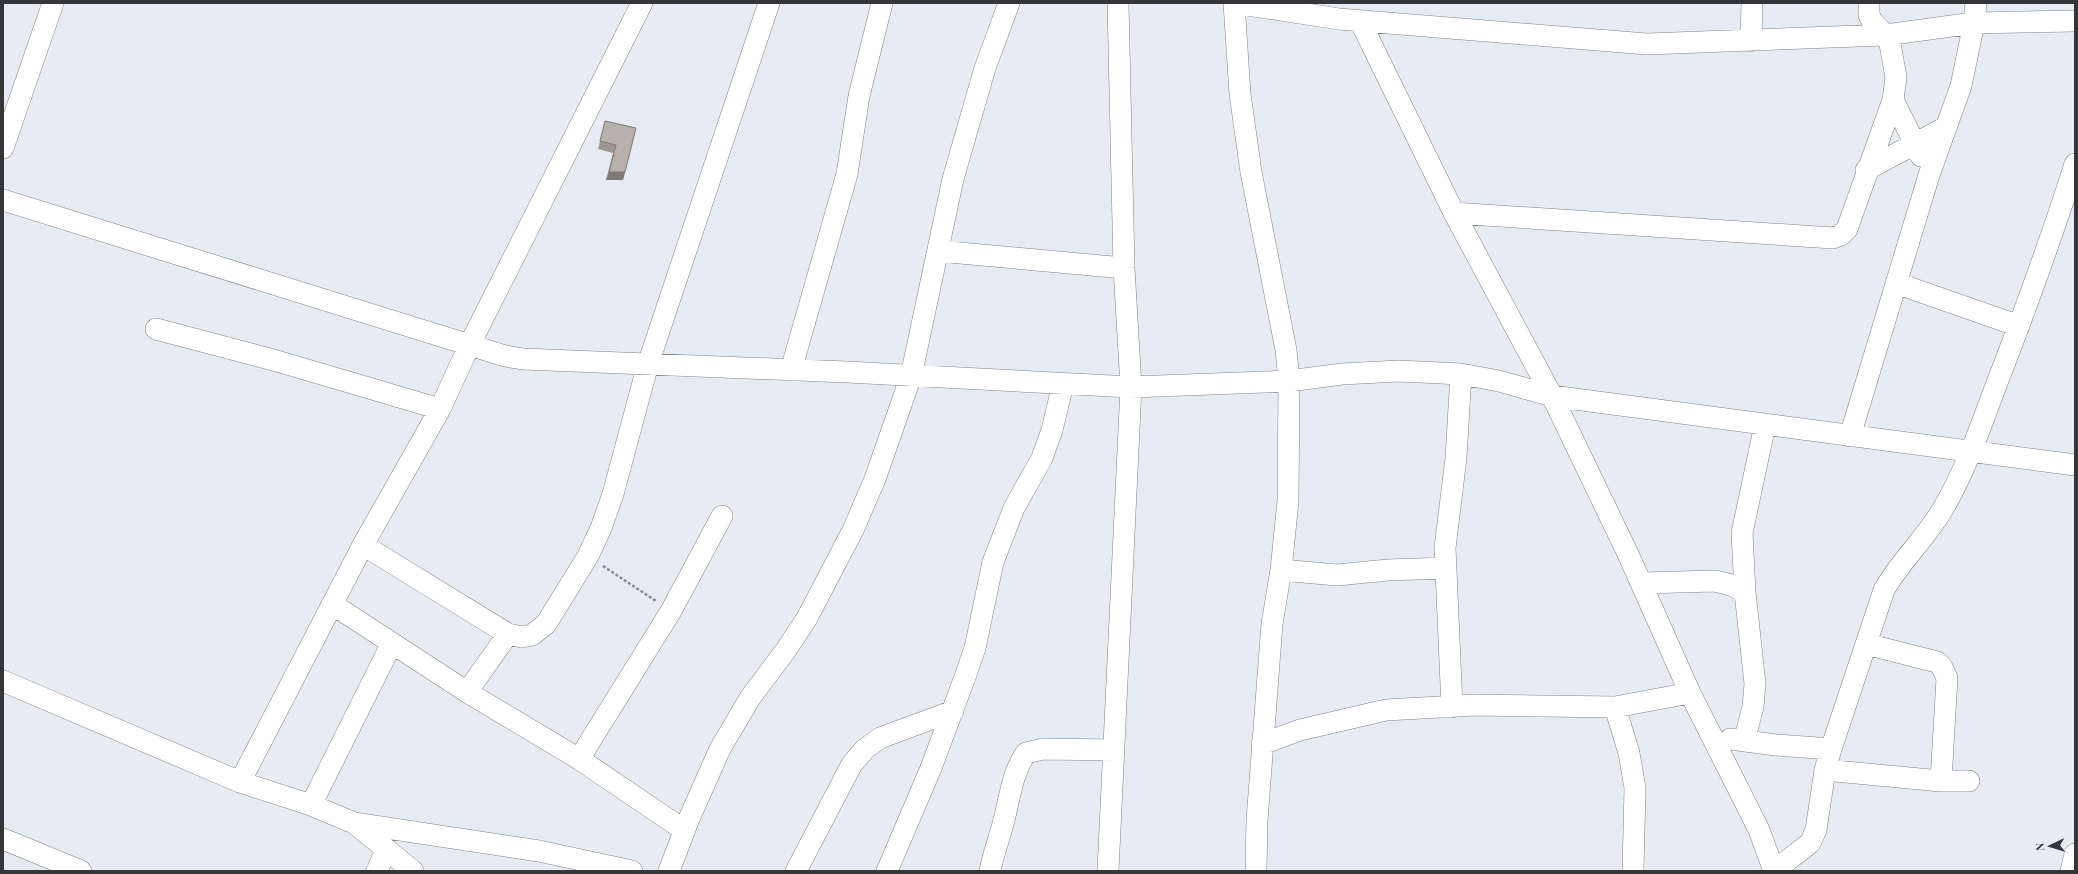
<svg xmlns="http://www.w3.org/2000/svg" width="2078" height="874" viewBox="0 0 2078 874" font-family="'Playfair Display',serif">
  <rect width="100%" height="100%" fill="#e7ebf3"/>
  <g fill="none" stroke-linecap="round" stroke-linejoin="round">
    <defs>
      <path id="minor" d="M1234 3 1240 94 1251 172 1286 350 1289 381 1288 501 1281 570 1272 624 1257 820 1256 871
        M1234 3 1339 19 1647 44 1885 35 1974 23 2075 21
        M1360 21 1454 213 1552 396 1628 554 1690 693 1759 830 1774 871 1810 843 1816 830 1825 770 1831 749 1884 590C1901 560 1927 537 1944 507 1969 464 1984 416 2002 370 2028 302 2053 234 2075 164
        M1751 41 1752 3
        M1893 100 1921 156
        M3 148 53 3
        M1866 170 1946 127
        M3 200 505 356 523 359 847 372 1131 387 1289 381 1342 374 1399 371 1461 374 1499 381 1552 396 2075 465
        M1454 213 1833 238 1841 235 1847 229 1893 100 1896 77 1890 44 1885 35 1872 21 1869 15V3
        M938 251 1124 268
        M1896 283 2019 326
        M156 329 277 361 440 409
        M791 370 847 174 859 96 882 3
        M1850 436 1929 175 1961 86 1974 23 1976 3
        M363 545 508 634 522 637 532 635 546 624 588 556 601 528 613 494 648 364 769 3
        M1281 570 1337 575 1388 570 1446 568
        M1642 583 1715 581 1731 585 1745 592
        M332 604 467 692 579 759 684 830
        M1866 644 1937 662 1942 667 1947 678 1941 781
        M3 681 240 782 311 805 354 823 539 851 632 871
        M467 692 508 634
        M1452 707 1445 548 1456 458 1461 374
        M1615 707 1629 753 1635 788 1633 871
        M1730 739 1776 745 1831 749
        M1744 741 1753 707 1755 684 1745 592 1742 533 1765 425
        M1262 744 1300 730 1386 710 1475 705 1615 707 1690 693
        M579 759 671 611 722 516
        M1825 770 1941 781H1969
        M240 782 363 545 440 409 470 344 642 3
        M311 805 392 643
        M354 823 413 871
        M3 839 81 871
        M377 871 386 850
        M669 871 688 821 720 749 750 698 786 650 807 618 853 530 875 479 911 376 953 179 985 68 1009 3
        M796 871 852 764 865 749 880 738 953 711
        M887 871 931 768 965 677 975 648 993 562 1014 508 1042 458 1052 430 1063 384
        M990 871C993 854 1000 837 1004 820 1010 797 1012 773 1026 753L1043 749 1114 750
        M1108 871 1131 387 1124 268 1118 3
        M2071 871 2075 854"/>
    </defs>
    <use href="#minor" stroke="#80848a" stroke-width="22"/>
    <path stroke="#888a90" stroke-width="2.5" stroke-dasharray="3 2" stroke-linecap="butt" d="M603 566 656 601"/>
    <use href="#minor" stroke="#fff" stroke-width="21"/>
  </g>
  <path fill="#9d9793" d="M605 121 636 128 623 180H606L613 153 598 149Z"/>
  <path fill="#807b78" d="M609 172H625L623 180H606Z"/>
  <path fill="#b7b0ab" stroke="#807b78" d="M605 121 636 128 625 172H609L616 145 600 141Z"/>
  <rect width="2078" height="874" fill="none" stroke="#353639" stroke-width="8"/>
  <g transform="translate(2050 846) rotate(266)" stroke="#e7ebf3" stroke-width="3" paint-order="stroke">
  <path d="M0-3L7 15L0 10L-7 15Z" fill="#353639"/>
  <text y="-6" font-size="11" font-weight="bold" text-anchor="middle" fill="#353639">N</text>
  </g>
</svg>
